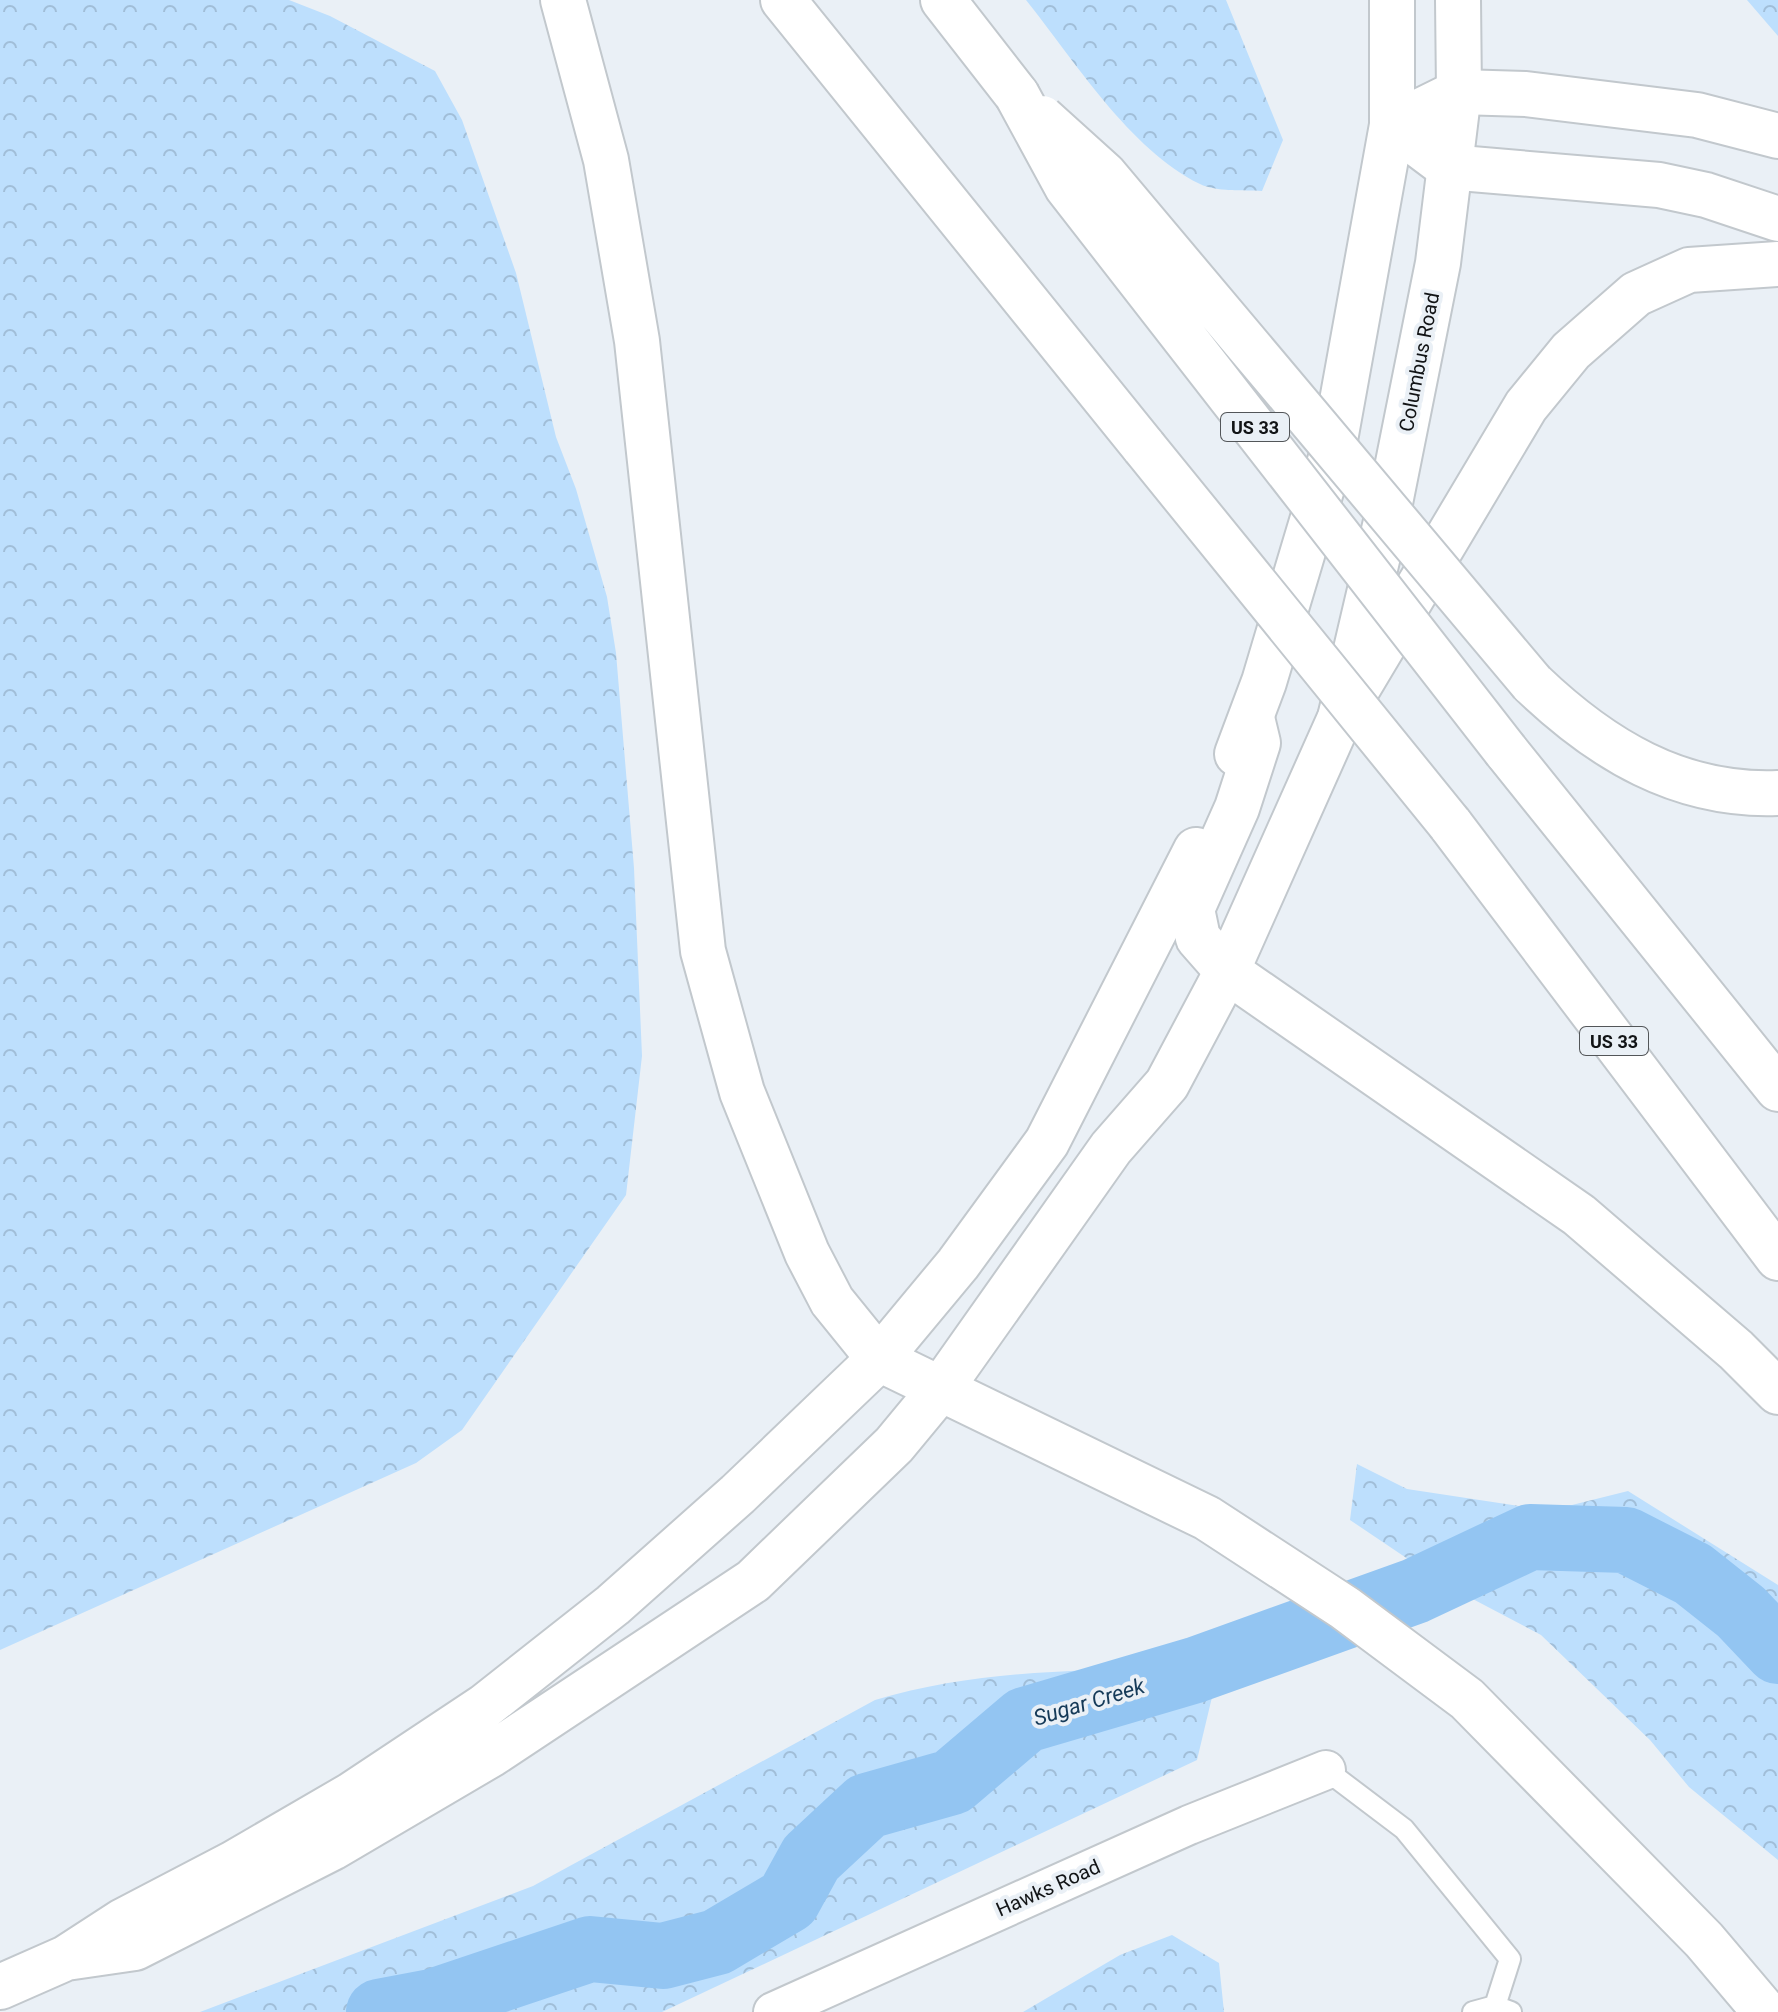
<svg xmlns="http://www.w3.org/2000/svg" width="1778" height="2012" viewBox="0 0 1778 2012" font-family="Roboto,sans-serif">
  <defs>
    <pattern id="forest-crowns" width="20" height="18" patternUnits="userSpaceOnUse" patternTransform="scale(2)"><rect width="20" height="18" fill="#bddffd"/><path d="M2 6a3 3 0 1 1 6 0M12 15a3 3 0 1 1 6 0" fill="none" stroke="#a1bed8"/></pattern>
  </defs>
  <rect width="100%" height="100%" fill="#eaf0f6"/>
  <path fill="url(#forest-crowns)" d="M0 0H289L330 16 435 71 462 120 516 273 556 437 576 489 607 597 616 653 634 868 642 1056 626 1195 462 1430 416 1463 0 1650Z
    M1026 0H1226L1283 140 1262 191C1244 190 1216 192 1200 184 1130 150 1074 60 1026 0Z
    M1747 0H1778V36Z
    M1357 1464 1407 1489 1519 1506 1572 1505 1628 1491 1778 1585V1860L1689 1787 1650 1740 1541 1635 1448 1586 1350 1520Z
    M1163 1669 1213 1693 1197 1760 662 2012H200L533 1886 875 1700C970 1672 1065 1670 1163 1669Z
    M1172 1935 1219 1963 1224 2012H1023L1120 1955Z"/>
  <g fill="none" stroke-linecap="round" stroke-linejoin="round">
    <path stroke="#93c5f2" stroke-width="66" d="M379 2012 432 2002 590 1949 663 1956 717 1942 788 1900 811 1858 867 1806 952 1782 1025 1720 1195 1670 1415 1591 1530 1537 1626 1540 1693 1574 1741 1612 1778 1651"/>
    <defs>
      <path id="lane" d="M1326 1770 1404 1829 1510 1959 1495 2006
        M1473 2012 1495 2006 1511 2012"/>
      <path id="street" d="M773 2012 1189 1825 1326 1770"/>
      <path id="secondary" d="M1237 754 1264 682 1333 451 1392 125V0
        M879 1359 1207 1518 1345 1608 1467 1699 1704 1940 1765 2012
        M66 1958 135 1948 332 1848 492 1754 753 1581 894 1445 942 1387 1111 1148 1167 1084 1227 971 1340 718 1388 513 1438 263 1459 92 1458 0
        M0 1987 66 1958 123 1921 234 1863 351 1795 485 1706 613 1605 738 1494 879 1359 958 1264 1047 1142 1196 850"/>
      <path id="highway" d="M563 0 606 160 637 341 703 951 742 1092 807 1253 832 1301 879 1359
        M783 0 1144 447
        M943 0 1017 95
        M1778 136 1697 115 1526 94 1459 92 1392 125 1448 167 1659 185 1706 195 1778 219
        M1532 683C1601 749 1679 797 1778 793
        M1252 718 1258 743 1237 808 1192 909 1198 938 1227 971 1579 1215 1736 1350 1778 1392
        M1340 718 1526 406 1571 351 1636 294 1689 270 1778 264
        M1506 751 1778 1089
        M1450 824 1778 1258"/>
    </defs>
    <use href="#lane" stroke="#c2c8cd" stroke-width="24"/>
    <use href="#street" stroke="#c2c8cd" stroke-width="42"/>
    <use href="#secondary" stroke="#c2c8cd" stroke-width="48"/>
    <use href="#highway" stroke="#c2c8cd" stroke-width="48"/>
    <use href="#lane" stroke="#fff" stroke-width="20"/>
    <use href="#street" stroke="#fff" stroke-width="38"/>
    <use href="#secondary" stroke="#fff" stroke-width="44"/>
    <use href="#highway" stroke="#fff" stroke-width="44"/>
    <defs>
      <path id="highway-bridge" d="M1017 95 1067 187 1506 751
        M1042 118 1104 174 1532 683
        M1144 447 1450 824"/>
    </defs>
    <use href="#highway-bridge" stroke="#c2c8cd" stroke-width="48" stroke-linecap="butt"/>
    <use href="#highway-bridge" stroke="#fff" stroke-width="44"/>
  </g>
  <g text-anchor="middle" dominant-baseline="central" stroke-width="8" stroke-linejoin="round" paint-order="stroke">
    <g fill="#eaf0f6" stroke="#535659" stroke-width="2">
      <rect x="1221" y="413" width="68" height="28" rx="6"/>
      <rect x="1580" y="1027" width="68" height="28" rx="6"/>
    </g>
    <g font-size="18" font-weight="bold" fill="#121416">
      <text x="1255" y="427">US 33</text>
      <text x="1614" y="1041">US 33</text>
    </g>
    <g font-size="20" fill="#121416" stroke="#eaf0f6">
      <text transform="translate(1419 362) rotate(-79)">Columbus Road</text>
      <text transform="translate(1048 1888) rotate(-24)">Hawks Road</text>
    </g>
    <g font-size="22" font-style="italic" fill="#153a58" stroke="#eaf0f6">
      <text transform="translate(1089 1702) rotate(-17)">Sugar Creek</text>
    </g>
  </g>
</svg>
